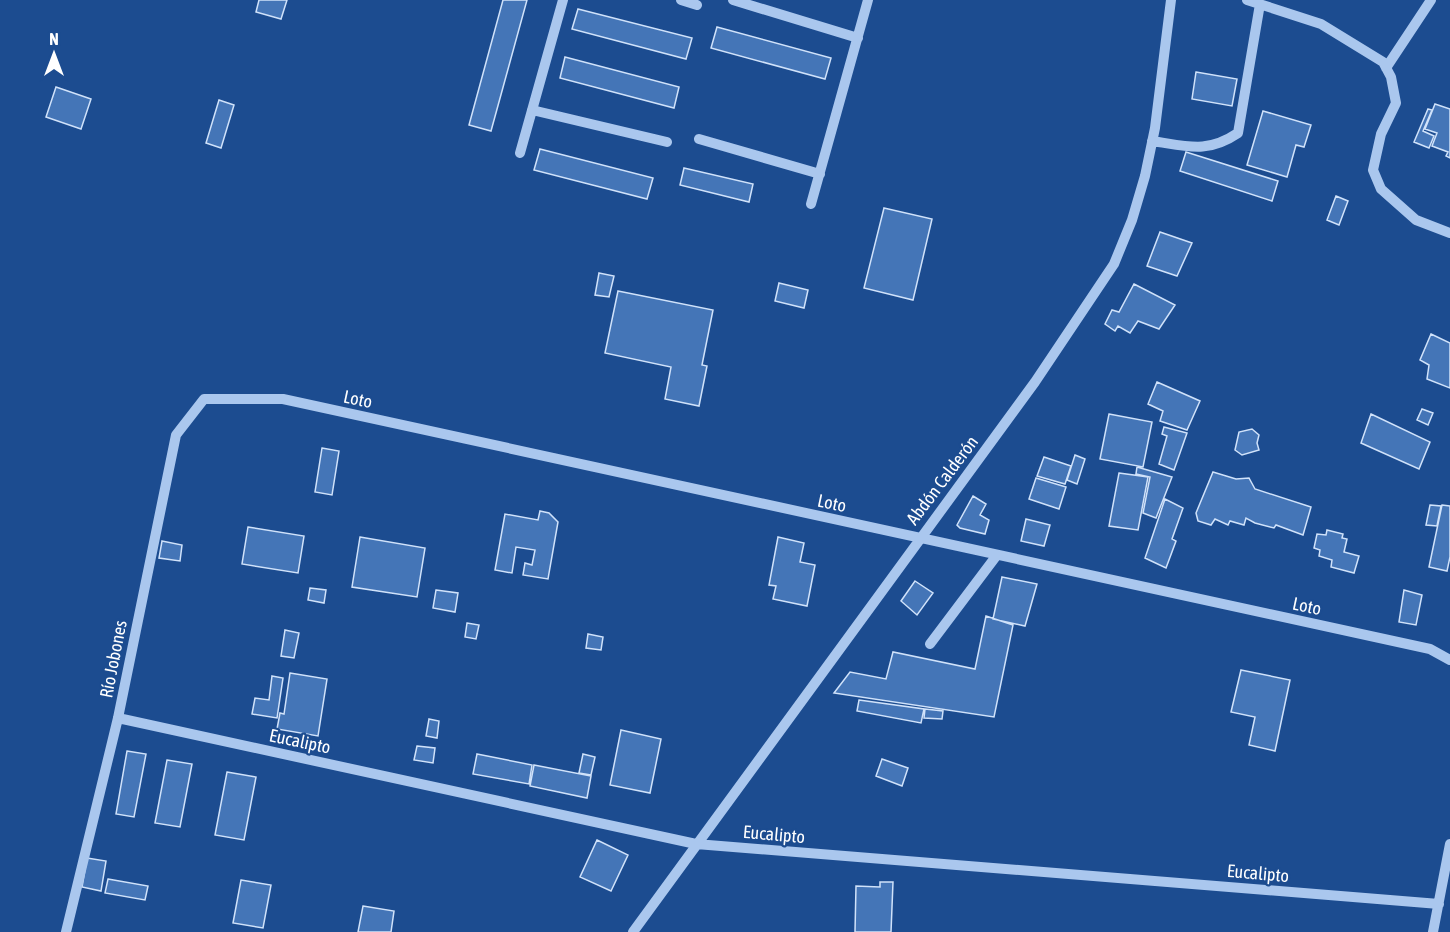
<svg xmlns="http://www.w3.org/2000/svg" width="1450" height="932" viewBox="0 0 1450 932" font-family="'Asap Condensed',sans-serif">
  <rect width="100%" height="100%" fill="#1c4c90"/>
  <path fill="#4475b7" stroke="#d0e2fa" stroke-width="1.5" d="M259 0H287L281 19 256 12Z
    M503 0H527L491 131 469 125Z
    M578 9 692 38 686 59 572 29Z
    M717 27 831 58 825 79 711 48Z
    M565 57 679 87 674 108 560 78Z
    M1196 72 1237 79 1232 106 1192 99Z
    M56 87 91 99 81 129 46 117Z
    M219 100 234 105 221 148 206 143Z
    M1435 104 1450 109V158L1446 156 1448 152 1432 146 1437 133 1425 129Z
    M1428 109 1432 110 1423 131 1434 136 1429 148 1414 142Z
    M1263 111 1311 125 1304 147 1296 145 1287 177 1247 165Z
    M540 149 653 178 647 199 534 170Z
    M1186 152 1278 181 1272 201 1180 171Z
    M684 168 753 184 749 202 680 185Z
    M1336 196 1348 201 1339 225 1327 220Z
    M884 208 932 219 913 300 864 288Z
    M1160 232 1192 243 1177 276 1147 266Z
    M599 273 614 276 609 297 595 295Z
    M779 283 808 290 804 308 775 301Z
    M1134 284 1175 305 1159 329 1138 321 1130 333 1118 326 1115 331 1105 324 1112 310 1119 312Z
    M618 291 713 310 702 365 707 366 699 406 665 399 671 367 605 353Z
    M1431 334 1450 343V388L1427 379 1429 365 1420 360Z
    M1157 382 1200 401 1187 430 1160 421 1163 411 1148 404Z
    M1422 409 1433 413 1428 425 1417 420Z
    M1109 414 1152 422 1143 467 1100 459Z
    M1371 414 1430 442 1419 469 1361 443Z
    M1164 427 1187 433 1174 470 1159 464 1167 436 1162 434Z
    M1252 429 1259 435 1257 443 1259 450 1242 455 1235 450 1239 432Z
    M322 448 339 451 332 495 315 492Z
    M1075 455 1085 459 1077 484 1067 480Z
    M1044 457 1071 466 1065 484 1037 476Z
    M1137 467 1172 477 1156 518 1143 513 1150 477 1136 474Z
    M1213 472 1236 479 1249 478 1255 489 1311 507 1303 535 1276 525 1274 528 1255 523 1246 518 1244 525 1230 521 1228 525 1215 519 1211 525 1198 521 1196 513Z
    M1119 473 1148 477 1138 530 1109 526Z
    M1036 478 1066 487 1059 509 1029 499Z
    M973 496 986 504 980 515 989 520 985 534 960 528 957 525Z
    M1165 499 1183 508 1172 539 1176 541 1166 568 1145 558Z
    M1430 505 1441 506 1437 526 1426 525Z
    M1442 505 1450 506V557L1447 571 1429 567Z
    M540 511 549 513 558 522 548 579 523 575 525 563 532 565 535 550 516 547 512 573 495 570 505 514 538 520Z
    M1026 519 1050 525 1044 546 1021 541Z
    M248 527 304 536 298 573 242 564Z
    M1327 530 1343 534 1342 538 1347 539 1344 552 1359 556 1354 573 1331 567 1332 560 1319 556 1320 550 1314 548 1317 534 1326 535Z
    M360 537 425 548 417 597 352 587Z
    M778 537 804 543 800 562 815 565 807 606 773 599 776 586 769 585Z
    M162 541 182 545 180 561 159 558Z
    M1002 577 1037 584 1025 626 993 619Z
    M915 581 933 593 917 615 901 601Z
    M310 588 326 590 324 603 308 600Z
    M436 590 458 593 455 612 433 608Z
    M1404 590 1422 595 1416 625 1399 622Z
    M986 616 1013 625 994 717 834 693 850 672 886 679 893 652 975 669Z
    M467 623 479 625 476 639 465 637Z
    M285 630 299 633 294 658 281 656Z
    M588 634 603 637 601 650 586 648Z
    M1241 670 1290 680 1275 751 1249 745 1255 717 1231 712Z
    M290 673 327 679 318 736 277 729 280 713 284 714Z
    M272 676 283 678 277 718 252 714 255 698 269 700Z
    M859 700 924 709 921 723 857 711Z
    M925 709 943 711 942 719 924 718Z
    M429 719 439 721 437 738 426 736Z
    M621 730 661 739 650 793 610 785Z
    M417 746 435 748 433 763 414 760Z
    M127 751 146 754 134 817 116 814Z
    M477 754 532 765 529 784 473 774Z
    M583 754 595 757 591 775 579 773Z
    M882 759 908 768 902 786 876 776Z
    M167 760 192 764 180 827 155 823Z
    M534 765 591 776 587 798 530 786Z
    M227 772 256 777 244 840 215 835Z
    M597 840 628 855 611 891 580 877Z
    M87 858 106 861 101 891 82 887Z
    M108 879 148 886 145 900 105 893Z
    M241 880 271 885 263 928 233 923Z
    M880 882H893L891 932H855L856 886 880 887Z
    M363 906 394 911 391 932H358Z"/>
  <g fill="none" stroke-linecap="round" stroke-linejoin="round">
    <path stroke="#aac7ee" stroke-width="10" d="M681 0 697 5
      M733 0 858 38
      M1247 0 1321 24 1383 62 1391 77 1396 103 1381 134 1373 170 1381 189 1416 220 1450 233
      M1386 68 1431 0
      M532 110 667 142
      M699 139 820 174
      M1152 141C1187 146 1207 154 1238 133L1260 4
      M520 153 563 0
      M811 204 868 0
      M930 644 997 555
      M118 718 696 844 1439 904
      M66 932 118 718 176 435 204 399H283L1430 649 1450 660
      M633 932 1035 382 1114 264 1132 220 1145 176 1155 128 1171 0
      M1433 932 1450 844"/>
  </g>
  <g text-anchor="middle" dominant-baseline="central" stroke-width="4.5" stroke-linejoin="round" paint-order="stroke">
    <g font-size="18" fill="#fff" stroke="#1c4c90">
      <text transform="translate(358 399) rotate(12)">Loto</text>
      <text transform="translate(942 480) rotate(-53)">Abdón Calderón</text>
      <text transform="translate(832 503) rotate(12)">Loto</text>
      <text transform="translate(1307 606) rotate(12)">Loto</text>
      <text transform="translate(113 659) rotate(-79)">Río Jobones</text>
      <text transform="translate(300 741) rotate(12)">Eucalipto</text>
      <text transform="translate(774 834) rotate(5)">Eucalipto</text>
      <text transform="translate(1258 873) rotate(5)">Eucalipto</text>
    </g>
  </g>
  <g transform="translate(54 54)" stroke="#1c4c90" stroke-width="4.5" paint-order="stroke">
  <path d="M0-4.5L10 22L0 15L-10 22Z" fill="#ffffff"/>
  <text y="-9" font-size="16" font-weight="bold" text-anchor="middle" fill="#ffffff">N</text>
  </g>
</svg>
